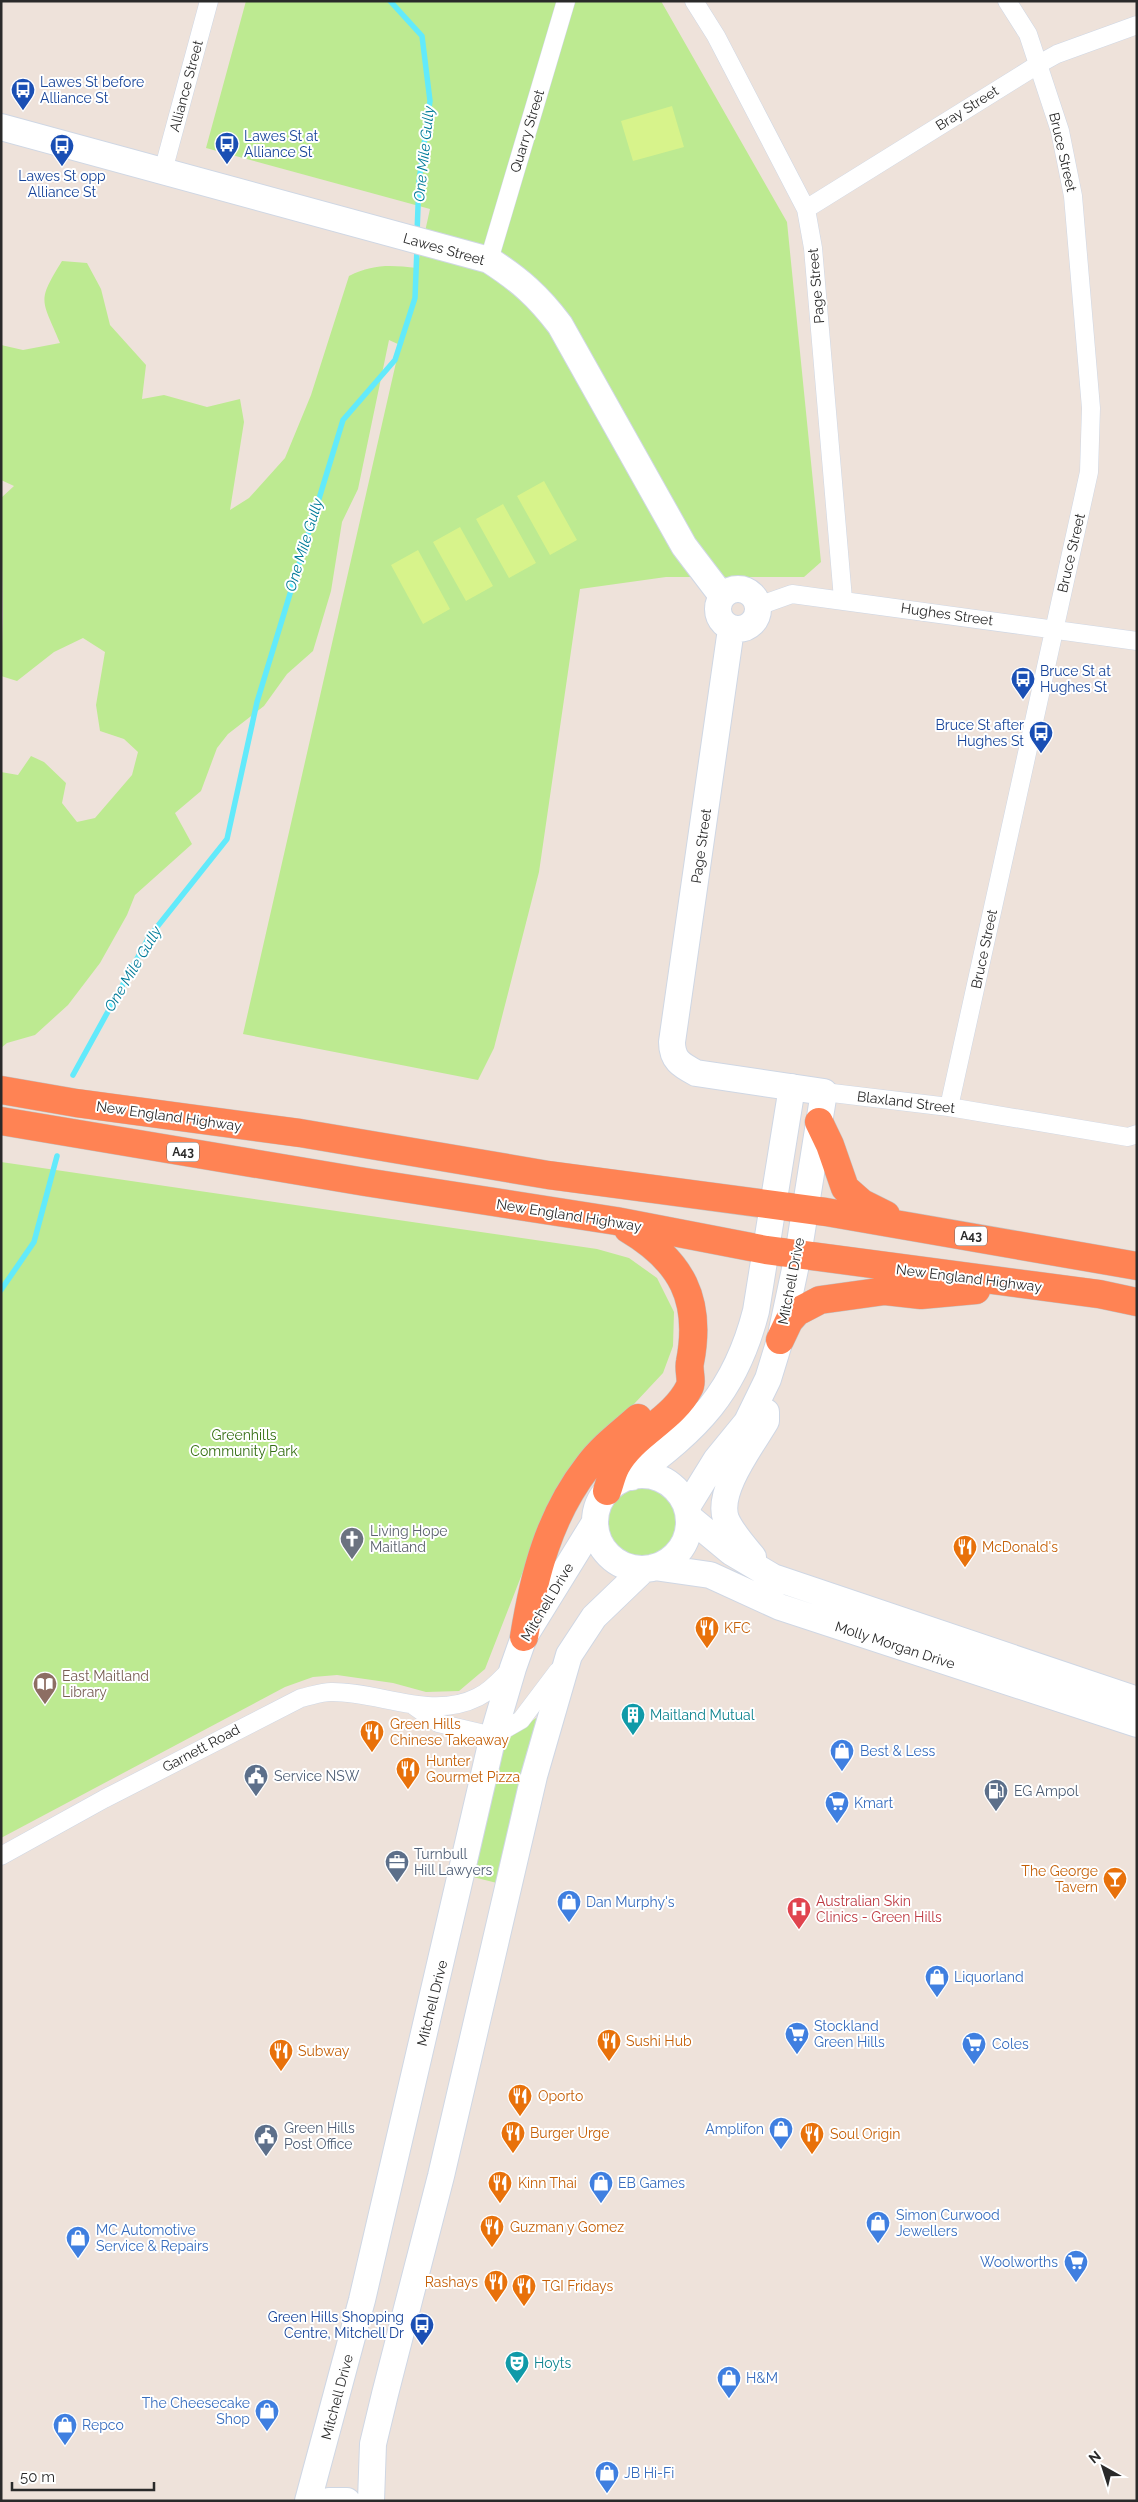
<svg xmlns="http://www.w3.org/2000/svg" width="1138" height="2502" viewBox="0 0 1138 2502" font-family="Raleway,sans-serif">
  <rect width="100%" height="100%" fill="#eee2da"/>
  <path fill="#bdea91" d="M246 1H661L787 222 821 562 804 577H666L580 589 539 872 494 1048 478 1080 243 1034 400 345 389 340 358 489 342 522 331 591 313 651 287 674 264 706 228 734 217 748 201 791 175 813 192 844 135 895 127 915 100 963 68 1005 35 1035 7 1043 1 1048V772L18 775 31 756 44 762 66 783 62 803 77 822 95 818 132 775 138 752 124 739 100 731 96 705 105 652 83 638 54 652 17 681 1 676 3 616 1 498 14 486 1 480V345L23 350 60 343C42 299 36 303 62 261L87 263 101 289 110 325 146 365 142 399 164 395 207 407 240 399 244 422 230 510 249 498 285 458 311 395 349 276C373 264 390 265 417 268L430 209 206 148Z
    M1 1162 597 1249 629 1258 657 1278 674 1312 673 1346 663 1373 634 1404 582 1454 543 1520 485 1669 459 1691 426 1692 393 1683 337 1675 313 1677 285 1687 1 1838Z
    M608 1522a34 34 0 1 1 68 0a34 34 0 1 1-68 0Z
    M536 1718 539 1724 501 1884 473 1877 505 1741Z"/>
  <path fill="#d7f38b" d="M672 106 684 147 633 161 621 121Z
    M544 481 577 540 550 555 517 496Z
    M503 504 536 563 509 578 476 519Z
    M460 527 493 586 466 601 433 542Z
    M418 550 450 609 423 624 391 565Z"/>
  <g fill="none" stroke-linecap="round" stroke-linejoin="round">
    <path stroke="#62eafb" stroke-width="5.5" d="M390 1 422 36 430 101 419 181 417 233
      M73 1075 149 937 227 839 257 702 343 420 395 360 415 298 417 248
      M1 1290 34 1242 57 1156"/>
    <defs>
      <path id="street" d="M694 1 716 36 806 209 813 248 843 599
        M163 171 209 1
        M806 209 1039 64 1057 54 1137 25
        M489 260 566 1
        M758 606 792 594 1137 641
        M824 1092 949 1107 1128 1137 1137 1134
        M949 1107 1089 472 1091 408 1073 196 1060 131 1028 34 1007 1
        M414 1706 438 1723 493 1736 521 1720 558 1671
        M1 1856 104 1799 301 1698C311 1696 321 1692 331 1692 379 1691 431 1721 478 1697 491 1691 500 1680 510 1670"/>
      <path id="secondary" d="M1 127 489 260C520 280 538 296 560 325L684 546 722 596
        M718 609a20 20 0 1 1 40 0a20 20 0 1 1-40 0Z
        M595 1522a47 47 0 1 1 94 0a47 47 0 1 1-94 0Z
        M632 1477C698 1428 735 1393 756 1311L792 1087
        M687 1507 716 1460 747 1422 768 1379 780 1340 798 1255 824 1092 696 1073C681 1065 672 1060 672 1042L731 629
        M690 1518 731 1552 773 1577 1137 1700
        M753 1557C743 1545 732 1533 726 1519 716 1491 752 1445 766 1421V1412
        M654 1567 710 1575 780 1607 1137 1724
        M308 2501 362 2300 493 1736 513 1668 524 1637 595 1522
        M329 2501H347
        M371 2501 373 2444 385 2394 441 2176 534 1776 569 1655 594 1617 644 1569"/>
      <path id="highway" d="M1 1090 76 1103 300 1133 548 1175 826 1212 1137 1266
        M1 1121 365 1182 616 1221 766 1250 1099 1294 1137 1302
        M819 1122 830 1145 845 1188 862 1203 886 1215
        M780 1340 789 1321 797 1312 820 1300 885 1291 921 1295 976 1290
        M607 1491C610 1483 612 1473 616 1466 633 1434 673 1420 689 1388 693 1381 688 1370 690 1362 702 1300 682 1261 628 1229
        M524 1637C534 1575 549 1516 588 1466 602 1447 621 1433 638 1418"/>
    </defs>
    <use href="#street" stroke="#cfd7e4" stroke-width="19"/>
    <use href="#secondary" stroke="#cfd7e4" stroke-width="28"/>
    <use href="#highway" stroke="#c3c3c3" stroke-width="29"/>
    <use href="#street" stroke="#fff" stroke-width="18"/>
    <use href="#secondary" stroke="#fff" stroke-width="26"/>
    <use href="#highway" stroke="#ff8354" stroke-width="28"/>
  </g>
  <defs>
    <symbol id="bus-pin" viewBox="-11 -11 22 30"><path d="M0 17L-7.5 6A9.5 9.5 0 1 1 7.5 6Z" fill="#1a4fb4" stroke="#fff"/><path d="M-5-6H5V4H4V6H2V4H-2V6H-4V4H-5ZM-3.5-4V0h7V-4ZM-3.5 1.2v1.5H-2V1.2ZM2 1.2v1.5H3.5V1.2Z" fill="#fff"/></symbol>
    <symbol id="church-pin" viewBox="-11 -11 22 30"><path d="M0 17L-7.5 6A9.5 9.5 0 1 1 7.5 6Z" fill="#6b7280" stroke="#fff"/><path d="M-1.2-6h2.4v3.5h3.3v2.4h-3.3V6h-2.4V-.1h-3.3v-2.4h3.3Z" fill="#fff"/></symbol>
    <symbol id="restaurant-pin" viewBox="-11 -11 22 30"><path d="M0 17L-7.5 6A9.5 9.5 0 1 1 7.5 6Z" fill="#e8710a" stroke="#fff"/><path d="M-5-6h1v4h1v-4h1v4h1v-4h1v5L-1.5 .5V6h-2V.5L-5-1ZM5-6V6H3V1.5H1.5Q1.5-4 5-6Z" fill="#fff"/></symbol>
    <symbol id="library-pin" viewBox="-11 -11 22 30"><path d="M0 17L-7.5 6A9.5 9.5 0 1 1 7.5 6Z" fill="#8d6e63" stroke="#fff"/><path d="M-6-4Q-3-5.5-.7-3.5V5Q-3 3-6 4ZM6-4Q3-5.5 .7-3.5V5Q3 3 6 4Z" fill="#fff"/></symbol>
    <symbol id="building-pin" viewBox="-11 -11 22 30"><path d="M0 17L-7.5 6A9.5 9.5 0 1 1 7.5 6Z" fill="#0f9aa8" stroke="#fff"/><path d="M-4-6H4V6H1V3H-1V6H-4ZM-2.5-4.3h1.7v1.8h-1.7ZM.8-4.3h1.7v1.8H.8ZM-2.5-1h1.7V.8h-1.7ZM.8-1h1.7V.8H.8Z" fill="#fff"/></symbol>
    <symbol id="shop-pin" viewBox="-11 -11 22 30"><path d="M0 17L-7.5 6A9.5 9.5 0 1 1 7.5 6Z" fill="#3f7fe0" stroke="#fff"/><path d="M-5-2.5h2.3a2.7 3.5 0 0 1 5.4 0H5L5.5 6h-11ZM-1.5-2.5h3a1.5 2.3 0 0 0-3 0Z" fill="#fff"/></symbol>
    <symbol id="civic-pin" viewBox="-11 -11 22 30"><path d="M0 17L-7.5 6A9.5 9.5 0 1 1 7.5 6Z" fill="#5c6f8a" stroke="#fff"/><path d="M-.6-6.5H3V-4.5H.6V-3L4-1V1h2V6H-6V1h2V-1L-.6-3ZM-1.2 2.5V6h2.4V2.5Z" fill="#fff"/></symbol>
    <symbol id="fuel-pin" viewBox="-11 -11 22 30"><path d="M0 17L-7.5 6A9.5 9.5 0 1 1 7.5 6Z" fill="#5c6f8a" stroke="#fff"/><path d="M-5.5-6h7V0h2V4h1.3V-2.5L3-4.5l.8-.8L6-3V5H2.5V1h-1V6h-7ZM-4.2-4.7v3.2H.2V-4.7Z" fill="#fff"/></symbol>
    <symbol id="supermarket-pin" viewBox="-11 -11 22 30"><path d="M0 17L-7.5 6A9.5 9.5 0 1 1 7.5 6Z" fill="#3f7fe0" stroke="#fff"/><path d="M-6-5.5h2.5l.6 2H6L4.5 2H-2.5L-4.4-4H-6ZM-1.5 3.2a1.3 1.3 0 1 0 .1 0ZM3 3.2a1.3 1.3 0 1 0 .1 0Z" fill="#fff"/></symbol>
    <symbol id="office-pin" viewBox="-11 -11 22 30"><path d="M0 17L-7.5 6A9.5 9.5 0 1 1 7.5 6Z" fill="#5c6f8a" stroke="#fff"/><path d="M-6-3h4V-5.5h4V-3h4V5H-6ZM-1-4.5V-3h2v-1.5ZM-6 0V1H6V0Z" fill="#fff"/></symbol>
    <symbol id="bar-pin" viewBox="-11 -11 22 30"><path d="M0 17L-7.5 6A9.5 9.5 0 1 1 7.5 6Z" fill="#e8710a" stroke="#fff"/><path d="M-6-5H6L.8 .8V4.5H3.5V6h-7V4.5H-.8V.8Z" fill="#fff"/></symbol>
    <symbol id="hospital-pin" viewBox="-11 -11 22 30"><path d="M0 17L-7.5 6A9.5 9.5 0 1 1 7.5 6Z" fill="#e0444e" stroke="#fff"/><path d="M-5-5h3v3.5h4V-5h3V5h-3V1.5h-4V5h-3Z" fill="#fff"/></symbol>
    <symbol id="theatre-pin" viewBox="-11 -11 22 30"><path d="M0 17L-7.5 6A9.5 9.5 0 1 1 7.5 6Z" fill="#0f9aa8" stroke="#fff"/><path d="M-5-5.5Q0-4 5-5.5V0Q5 5 0 6Q-5 5-5 0ZM-3.3-2.5H-1v1.5H-3.3ZM1-2.5H3.3v1.5H1ZM-2.8 1Q0 5.5 2.8 1Z" fill="#fff"/></symbol>
  </defs>
  <g fill-rule="evenodd">
    <use href="#bus-pin" x="9" y="76" width="28" height="38"/>
    <use href="#bus-pin" x="213" y="130" width="28" height="38"/>
    <use href="#bus-pin" x="48" y="132" width="28" height="38"/>
    <use href="#bus-pin" x="1009" y="665" width="28" height="38"/>
    <use href="#bus-pin" x="1027" y="719" width="28" height="38"/>
    <use href="#church-pin" x="338" y="1525" width="28" height="38"/>
    <use href="#restaurant-pin" x="951" y="1533" width="28" height="38"/>
    <use href="#restaurant-pin" x="693" y="1614" width="28" height="38"/>
    <use href="#library-pin" x="31" y="1670" width="28" height="38"/>
    <use href="#building-pin" x="619" y="1701" width="28" height="38"/>
    <use href="#restaurant-pin" x="358" y="1718" width="28" height="38"/>
    <use href="#shop-pin" x="828" y="1737" width="28" height="38"/>
    <use href="#restaurant-pin" x="394" y="1755" width="28" height="38"/>
    <use href="#civic-pin" x="242" y="1762" width="28" height="38"/>
    <use href="#fuel-pin" x="982" y="1777" width="28" height="38"/>
    <use href="#supermarket-pin" x="823" y="1789" width="28" height="38"/>
    <use href="#office-pin" x="383" y="1848" width="28" height="38"/>
    <use href="#bar-pin" x="1101" y="1865" width="28" height="38"/>
    <use href="#shop-pin" x="555" y="1888" width="28" height="38"/>
    <use href="#hospital-pin" x="785" y="1895" width="28" height="38"/>
    <use href="#shop-pin" x="923" y="1963" width="28" height="38"/>
    <use href="#supermarket-pin" x="783" y="2020" width="28" height="38"/>
    <use href="#restaurant-pin" x="595" y="2027" width="28" height="38"/>
    <use href="#supermarket-pin" x="960" y="2030" width="28" height="38"/>
    <use href="#restaurant-pin" x="267" y="2037" width="28" height="38"/>
    <use href="#restaurant-pin" x="506" y="2082" width="28" height="38"/>
    <use href="#shop-pin" x="767" y="2115" width="28" height="38"/>
    <use href="#restaurant-pin" x="499" y="2119" width="28" height="38"/>
    <use href="#restaurant-pin" x="798" y="2120" width="28" height="38"/>
    <use href="#civic-pin" x="252" y="2122" width="28" height="38"/>
    <use href="#restaurant-pin" x="486" y="2169" width="28" height="38"/>
    <use href="#shop-pin" x="587" y="2169" width="28" height="38"/>
    <use href="#shop-pin" x="864" y="2209" width="28" height="38"/>
    <use href="#restaurant-pin" x="478" y="2213" width="28" height="38"/>
    <use href="#shop-pin" x="64" y="2224" width="28" height="38"/>
    <use href="#supermarket-pin" x="1062" y="2248" width="28" height="38"/>
    <use href="#restaurant-pin" x="482" y="2268" width="28" height="38"/>
    <use href="#restaurant-pin" x="510" y="2272" width="28" height="38"/>
    <use href="#bus-pin" x="408" y="2311" width="28" height="38"/>
    <use href="#theatre-pin" x="503" y="2349" width="28" height="38"/>
    <use href="#shop-pin" x="715" y="2364" width="28" height="38"/>
    <use href="#shop-pin" x="253" y="2397" width="28" height="38"/>
    <use href="#shop-pin" x="51" y="2411" width="28" height="38"/>
    <use href="#shop-pin" x="593" y="2459" width="28" height="38"/>
  </g>
  <g text-anchor="middle" dominant-baseline="central" stroke-width="4" stroke-linejoin="round" paint-order="stroke">
    <g fill="#fff" stroke="#6a6a6a" stroke-width="1">
      <rect x="167" y="1142.5" width="32" height="19" rx="4"/>
      <rect x="955" y="1226.5" width="32" height="19" rx="4"/>
    </g>
    <g font-size="12" font-weight="bold" fill="#2a2a2a">
      <text x="183" y="1152">A43</text>
      <text x="971" y="1236">A43</text>
    </g>
    <g font-size="14" fill="#164399" stroke="#fff" text-anchor="start">
      <text x="40" y="82">Lawes St before<tspan x="40" dy="16">Alliance St</tspan></text>
      <text x="244" y="136">Lawes St at<tspan x="244" dy="16">Alliance St</tspan></text>
      <text x="62" y="176" text-anchor="middle">Lawes St opp<tspan x="62" dy="16">Alliance St</tspan></text>
      <text x="1040" y="671">Bruce St at<tspan x="1040" dy="16">Hughes St</tspan></text>
      <text x="1024" y="725" text-anchor="end">Bruce St after<tspan x="1024" dy="16">Hughes St</tspan></text>
      <text x="404" y="2317" text-anchor="end">Green Hills Shopping<tspan x="404" dy="16">Centre, Mitchell Dr</tspan></text>
    </g>
    <g font-size="14" fill="#2a2a2a" stroke="#fff">
      <text transform="translate(186 86) rotate(-75)">Alliance Street</text>
      <text transform="translate(967 108) rotate(-32)">Bray Street</text>
      <text transform="translate(527 131) rotate(-73)">Quarry Street</text>
      <text transform="translate(1063 152) rotate(77)">Bruce Street</text>
      <text transform="translate(444 249) rotate(16)">Lawes Street</text>
      <text transform="translate(816 286) rotate(-95)">Page Street</text>
      <text transform="translate(1071 553) rotate(-77)">Bruce Street</text>
      <text transform="translate(947 614) rotate(8)">Hughes Street</text>
      <text transform="translate(701 846) rotate(-82)">Page Street</text>
      <text transform="translate(984 949) rotate(-78)">Bruce Street</text>
      <text transform="translate(906 1102) rotate(7)">Blaxland Street</text>
      <text transform="translate(169 1116) rotate(8)">New England Highway</text>
      <text transform="translate(569 1215) rotate(9)">New England Highway</text>
      <text transform="translate(969 1278) rotate(7)">New England Highway</text>
      <text transform="translate(791 1281) rotate(-79)">Mitchell Drive</text>
      <text transform="translate(547 1602) rotate(-59)">Mitchell Drive</text>
      <text transform="translate(895 1645) rotate(18)">Molly Morgan Drive</text>
      <text transform="translate(201 1748) rotate(-28)">Garnett Road</text>
      <text transform="translate(432 2003) rotate(-76)">Mitchell Drive</text>
      <text transform="translate(337 2397) rotate(-75)">Mitchell Drive</text>
    </g>
    <g font-size="14" fill="#346e12" stroke="#fff">
      <text x="244" y="1435">Greenhills<tspan x="244" dy="16">Community Park</tspan></text>
    </g>
    <g font-size="14" fill="#5b616d" stroke="#fff" text-anchor="start">
      <text x="370" y="1531">Living Hope<tspan x="370" dy="16">Maitland</tspan></text>
    </g>
    <g font-size="14" fill="#c56008" stroke="#fff" text-anchor="start">
      <text x="982" y="1547">McDonald's</text>
      <text x="724" y="1628">KFC</text>
      <text x="390" y="1724">Green Hills<tspan x="390" dy="16">Chinese Takeaway</tspan></text>
      <text x="426" y="1761">Hunter<tspan x="426" dy="16">Gourmet Pizza</tspan></text>
      <text x="1098" y="1871" text-anchor="end">The George<tspan x="1098" dy="16">Tavern</tspan></text>
      <text x="626" y="2041">Sushi Hub</text>
      <text x="298" y="2051">Subway</text>
      <text x="538" y="2096">Oporto</text>
      <text x="530" y="2133">Burger Urge</text>
      <text x="830" y="2134">Soul Origin</text>
      <text x="518" y="2183">Kinn Thai</text>
      <text x="510" y="2227">Guzman y Gomez</text>
      <text x="478" y="2282" text-anchor="end">Rashays</text>
      <text x="542" y="2286">TGI Fridays</text>
    </g>
    <g font-size="14" fill="#785e54" stroke="#fff" text-anchor="start">
      <text x="62" y="1676">East Maitland<tspan x="62" dy="16">Library</tspan></text>
    </g>
    <g font-size="14" fill="#0d838f" stroke="#fff" text-anchor="start">
      <text x="650" y="1715">Maitland Mutual</text>
      <text x="534" y="2363">Hoyts</text>
    </g>
    <g font-size="14" fill="#366cbe" stroke="#fff" text-anchor="start">
      <text x="860" y="1751">Best &amp; Less</text>
      <text x="854" y="1803">Kmart</text>
      <text x="586" y="1902">Dan Murphy's</text>
      <text x="954" y="1977">Liquorland</text>
      <text x="814" y="2026">Stockland<tspan x="814" dy="16">Green Hills</tspan></text>
      <text x="992" y="2044">Coles</text>
      <text x="764" y="2129" text-anchor="end">Amplifon</text>
      <text x="618" y="2183">EB Games</text>
      <text x="896" y="2215">Simon Curwood<tspan x="896" dy="16">Jewellers</tspan></text>
      <text x="96" y="2230">MC Automotive<tspan x="96" dy="16">Service &amp; Repairs</tspan></text>
      <text x="1058" y="2262" text-anchor="end">Woolworths</text>
      <text x="746" y="2378">H&amp;M</text>
      <text x="250" y="2403" text-anchor="end">The Cheesecake<tspan x="250" dy="16">Shop</tspan></text>
      <text x="82" y="2425">Repco</text>
      <text x="624" y="2473">JB Hi-Fi</text>
    </g>
    <g font-size="14" fill="#4e5e75" stroke="#fff" text-anchor="start">
      <text x="274" y="1776">Service NSW</text>
      <text x="1014" y="1791">EG Ampol</text>
      <text x="414" y="1854">Turnbull<tspan x="414" dy="16">Hill Lawyers</tspan></text>
      <text x="284" y="2128">Green Hills<tspan x="284" dy="16">Post Office</tspan></text>
    </g>
    <g font-size="14" fill="#be3a42" stroke="#fff" text-anchor="start">
      <text x="816" y="1901">Australian Skin<tspan x="816" dy="16">Clinics - Green Hills</tspan></text>
    </g>
    <g font-size="15" font-style="italic" fill="#027c99" stroke="#fff">
      <text transform="translate(424 154) rotate(-84)">One Mile Gully</text>
      <text transform="translate(304 545) rotate(-73)">One Mile Gully</text>
      <text transform="translate(133 969) rotate(-59)">One Mile Gully</text>
    </g>
  </g>
  <rect width="1138" height="2502" fill="none" stroke="#2a2a2a" stroke-width="5"/>
  <g transform="translate(1103 2467) rotate(321)" stroke="#ffffff" stroke-width="4" paint-order="stroke">
  <path d="M0-4L9 19L0 12L-9 19Z" fill="#2a2a2a"/>
  <text y="-8" font-size="14" font-weight="bold" text-anchor="middle" fill="#2a2a2a">N</text>
  </g>
  <path d="M12 2482v8h142v-8" fill="none" stroke="#2a2a2a" stroke-width="2.5"/>
  <text x="20" y="2482" font-size="15" fill="#2a2a2a" stroke="#ffffff" stroke-width="4" paint-order="stroke">50 m</text>
</svg>
